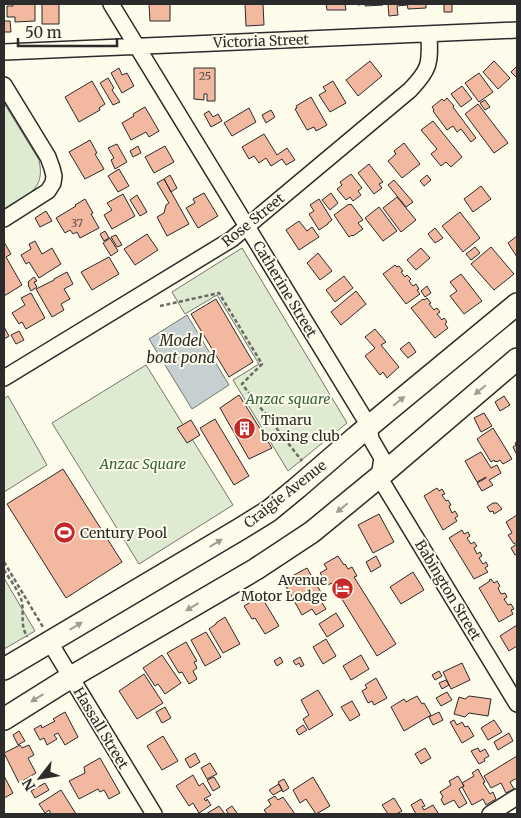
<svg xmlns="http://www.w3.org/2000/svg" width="521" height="818" viewBox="0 0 521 818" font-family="Merriweather,serif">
  <rect width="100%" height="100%" fill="#fdfbea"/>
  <path fill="#deebd1" stroke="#74746e" d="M4 103 39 160C46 191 26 195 4 209Z
    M242 248 347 423 288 471 233 380 259 364 217 295 185 314 172 292Z
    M146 365 233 505 139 564 52 423Z
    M8 396 47 465 4 492V399Z
    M4 578 35 631 4 649Z"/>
  <path fill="#c7d0d0" stroke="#74746e" d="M187 315 229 385 192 409 149 339Z"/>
  <path fill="#f2b8a0" stroke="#2b2b2b" d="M13 4H35V21L15 22V17H7V6H13Z
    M42 4H59V24H42Z
    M149 4H170V21H150Z
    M245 4H263L264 25 246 26Z
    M326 4H345L346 10H327Z
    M358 4H383V5L365 6V4L358 5Z
    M388 4H407V5L397 6 398 15 389 16Z
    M407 4H426V8L408 9Z
    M444 4H452V12H444Z
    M4 21H10L11 32H4Z
    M370 61 382 76 358 96 346 80Z
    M494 61 510 78 498 89 483 72Z
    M517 66V78L511 72Z
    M119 68 122 75 127 73 134 86 122 93 111 73Z
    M194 68H215V101H207V94H204V100L194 99Z
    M479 73 493 92 479 102 465 83Z
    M108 78 114 88 112 90 120 102 113 105 100 83Z
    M92 81 105 104 99 108 100 110 79 122 65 97Z
    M333 81 346 103 330 112 319 95 326 91 323 87Z
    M462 86 472 99 461 107 451 94Z
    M311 97 327 125 316 131 314 127 307 130 295 109 297 108 296 106Z
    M447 98 454 106 453 107 476 138 471 142 461 129 457 132 453 126 447 130 433 111 434 110 432 107 442 99 444 101Z
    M485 100 490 107 485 110 480 103Z
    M478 104 508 143 494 153 465 114Z
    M145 107 159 131 149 137 146 132 131 140 122 123 134 116 133 114Z
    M249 108 256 122 232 136 224 123Z
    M271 110 275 117 266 123 262 115Z
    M209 111 213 117 218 114 222 121 211 127 204 114Z
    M433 121 462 157 451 167 446 162 441 166 431 154 437 149 421 130Z
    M264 134 277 155 287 148 295 160 286 165 282 159 271 166 266 158 259 163 254 156 249 159 242 147Z
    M90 140 97 153 95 154 104 169 85 179 69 152Z
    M404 143 420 164 402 178 388 161 396 154 394 151Z
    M117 144 127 162 115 169 111 160 114 158 108 148Z
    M138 146 141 153 133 157 130 151Z
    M165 146 174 162 154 173 145 157Z
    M369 164 383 182 379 184 382 188 374 194 358 173Z
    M119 169 129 186 118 192 108 176Z
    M351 174 362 188 358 191 361 195 353 201 350 197 346 200 337 189 342 185 340 182Z
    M170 175 177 188 171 192 164 179Z
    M427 175 431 180 424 186 420 181Z
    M164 179 189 224 167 236 157 217 164 213 166 205 169 203 157 183Z
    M394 180 413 202 406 207 388 185Z
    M481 186 491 199 473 212 464 199Z
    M204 193 218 216 198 228 186 208 195 203 193 199Z
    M331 193 338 203 330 210 322 200Z
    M123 194 135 216 112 229 104 215 112 210 107 203Z
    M137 195 147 212 140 216 130 200Z
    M397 197 416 220 401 232 383 208Z
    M85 199 93 213 91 214 99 228 80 238 77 232 73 234 70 230 65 233 56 218 76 206 75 205Z
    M319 199 332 220 328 223V224L319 230 309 214 314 211 310 205Z
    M349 204 350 205 351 204 363 220 358 223 363 229 353 236 352 235 349 237 334 215Z
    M379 207 397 231 383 241 365 218Z
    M46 211 52 221 40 227 35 218Z
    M460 212 480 238 463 252 442 226Z
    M299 221 307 231 312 227 319 237 299 250 286 230Z
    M435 228 443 238 435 243 428 234Z
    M105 231 109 238 104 241 100 234Z
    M147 234 158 250 135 265 124 249Z
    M116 235 122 245 117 247 111 237Z
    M517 236V257L508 243Z
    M110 238 118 251 111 256 103 243Z
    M35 241 42 254 52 248 61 264 39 278 29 262 26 264 21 255 31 249 29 244Z
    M4 242 11 254 6 257 22 285 4 296Z
    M475 247 480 253 471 260 466 254Z
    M491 247 514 274 494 290 471 264Z
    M421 248 430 258 416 270 407 260Z
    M318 253 332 271 320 280 307 263Z
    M109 257 119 274 92 290 81 272Z
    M395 265 397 267 399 266 403 271 401 272 405 277 407 275 411 279 409 281 413 286 416 284 419 289 417 290 420 294 406 304 383 274Z
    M67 272 73 284 64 289 70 299 61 304 64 310 52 317 36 289 54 280V279Z
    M461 274 482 301 464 314 450 296 457 291 450 282Z
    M344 276 353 288 335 302 326 290Z
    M34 277 37 281 34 282 37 287 31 291 28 285H29L28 282Z
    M427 286 431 293 425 297 421 291Z
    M356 291 366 304 341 325 331 312Z
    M31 293 45 318 26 329 22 322 19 324 12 313 25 305 21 298Z
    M427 298 431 303 429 304 434 310 437 308 440 312 437 314 442 320 444 318 447 322 445 324 448 328 435 338 411 308 423 299 424 300Z
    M216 299 253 362 229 377 191 314Z
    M4 327 9 336 4 339Z
    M375 329 386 342 381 345 399 367 387 378 383 372 380 375 365 356 375 348 365 337Z
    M19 331 24 340 16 344 11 335Z
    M409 342 416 352 408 358 400 349Z
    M239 395 272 448 249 459 220 408Z
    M504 396 510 405 500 411 495 402Z
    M484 413 492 426 481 432 474 418Z
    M215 419 249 476 234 485 200 428Z
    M191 420 200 435 187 443 177 428Z
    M493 428 512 459 503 464 500 460 497 462 496 461 495 462 494 460 491 462 477 439Z
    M517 442V455L513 447 516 445 515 443Z
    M481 452 491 468 497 465 501 473 489 480 493 485 482 491 477 483 486 478V477L477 482 465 461Z
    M63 469 122 562 66 598 7 504Z
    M437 488 439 491 442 489 445 494 442 495 446 501 448 500 451 505 449 506 452 513 455 511 458 516 455 518 457 521 443 530 424 496Z
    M493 503H497L502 509 494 514 493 511 490 512 487 507Z
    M379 514 394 542 373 553 358 525Z
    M517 515V542L514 544 508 535 512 533 506 522Z
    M462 530 464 534 468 532 470 536 467 538 471 544 474 542 477 546 474 548 477 554 480 552 482 556 479 558 483 564 486 562 488 566 485 568 488 572 474 579 449 538Z
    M517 544V554L515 555 511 548Z
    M338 556 344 565 345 564 348 569 352 567 357 576 354 577 396 644 377 656 332 583 328 585 320 573 327 569 324 564Z
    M376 556 381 566 371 572 366 562Z
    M307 568 326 601 322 603 326 609 316 615 312 609 302 615 283 581Z
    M413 572 424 590 401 604 390 587Z
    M491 579 494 583 497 581 500 586 498 588 501 594 505 593 507 597 504 599 508 605 511 604 514 609 511 610 513 614 499 622 479 588 490 581 489 580Z
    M261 596 279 626 265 634 255 618 252 619 244 606Z
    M336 613 344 626 327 637 319 624Z
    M225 617 240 644 223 653 209 629 216 624V623Z
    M517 625V646L509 651 500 636Z
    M206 632 221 657 205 666 191 640Z
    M326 639 336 656 323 664 313 647Z
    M186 642 197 661 194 662 197 668 193 671 197 679 189 684 182 672 179 673 167 653Z
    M162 655 181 683 165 694 158 684 155 686 143 668Z
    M361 655 369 669 351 680 343 666Z
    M280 657 283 662 277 666 274 661Z
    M300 657 304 665 301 667 299 663 296 665 293 661Z
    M462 663 470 680 451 689 443 672Z
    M439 671 442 676 435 680 432 675Z
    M144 674 163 703 137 719 119 691Z
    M376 678 387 698 374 705 372 701 368 703 362 691 367 688 365 685Z
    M446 680 449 685 442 689 439 683Z
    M318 690 333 715 309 730 303 719 309 715 301 700Z
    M447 692 452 700 441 706 436 698Z
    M417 696 422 704 424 703 431 715 404 731 391 707 404 699 406 702Z
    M469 696 491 699 488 716 469 713 465 717 454 714 459 697 465 699Z
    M352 701 360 715 350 721 341 707Z
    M165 707 171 718 162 723 156 712Z
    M65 712 78 737 65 745 58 733 54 735 57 739 47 745 44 738 40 740 34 729 41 725 42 728 55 721 53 719Z
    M439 712 443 720 433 725 429 717Z
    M454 720 457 725 462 722 465 727 468 726 474 736 462 743 450 722Z
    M494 720 502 732 488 740 481 728Z
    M303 725 307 730 299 735 296 730Z
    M19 731 25 741 18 745 13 735Z
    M509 733 513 741 498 750 494 742Z
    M163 736 178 761 162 770 147 746Z
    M20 745 22 748 29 745 34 755 28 758 36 773 19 783 4 753Z
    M425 748 431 758 421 764 415 754Z
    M478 748 480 752 485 749 489 756 484 759 485 761 479 764 471 751Z
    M195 753 200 762 190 768 185 759Z
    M517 756V778L510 782 514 789 506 793 501 783 491 788 484 776Z
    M100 758 120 793 109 799 104 790 100 792 98 789 79 799 69 781 85 773 84 767Z
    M210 763 217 774 207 779 201 768Z
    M478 769 485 782 483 783 490 794 493 792 496 799 486 805 483 799 472 805 462 787 464 786 462 783 474 776 472 773Z
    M193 775 199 786 203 783 211 795 204 799 206 801 207 799 211 805 199 813 193 803 189 806 176 786Z
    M4 776 13 793 4 798Z
    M458 776 464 786 459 789 467 803 459 808 454 800 444 805 441 799 443 797 440 792 451 785 449 781Z
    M214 777 220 787 213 791 207 780Z
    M313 777 330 806 316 814 306 799 300 803 293 790Z
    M284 779 289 788 283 792 278 782Z
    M45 783 49 790 35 798 31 791Z
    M279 784 282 790 273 795 269 790Z
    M61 790 76 814H51L49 810 45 813 39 804Z
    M275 796 278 800 283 797 295 814H267L264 810 271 805 268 800Z
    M394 798 402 811 396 814H388L382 805Z
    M421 799 425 806 422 807 424 810 433 805 438 813 436 814H416L411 805Z
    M219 806 225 814H206Z
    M232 806 237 813 236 814H229L226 810Z"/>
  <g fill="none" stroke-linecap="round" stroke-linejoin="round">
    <defs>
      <path id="minor" d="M111 4 369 426 371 439 382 458 379 477 517 704
        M4 52 517 30
        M4 85 48 157 52 168 54 176 53 183 48 191 4 219
        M4 378 232 239 410 90C431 68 430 63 429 34
        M49 641 154 814
        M490 814 517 797"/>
      <path id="highway" d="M4 669 240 529 269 511 297 488 356 437 517 304
        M4 719 71 677 256 569 312 532 379 477 517 359"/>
    </defs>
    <use href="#minor" stroke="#2b2b2b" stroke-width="18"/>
    <use href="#highway" stroke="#2b2b2b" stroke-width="24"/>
    <path stroke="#6a6964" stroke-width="2.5" stroke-dasharray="4 2.5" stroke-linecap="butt" d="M160 306 219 293 262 364 242 384 302 461
      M4 562 43 627
      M4 570C9 578 20 593 22 602 24 616 20 623 27 637"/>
    <use href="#minor" stroke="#fdfbea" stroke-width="15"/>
    <use href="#highway" stroke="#fdfbea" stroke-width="21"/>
  </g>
  <defs><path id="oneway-solid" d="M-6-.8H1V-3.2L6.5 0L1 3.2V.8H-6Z" transform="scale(1.25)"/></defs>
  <g fill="#9e9d94">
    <use href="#oneway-solid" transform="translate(480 390) rotate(140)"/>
    <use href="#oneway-solid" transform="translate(399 401) rotate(-39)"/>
    <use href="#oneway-solid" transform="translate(342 508) rotate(141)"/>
    <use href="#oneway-solid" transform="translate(216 543) rotate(-31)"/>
    <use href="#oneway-solid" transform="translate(192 607) rotate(149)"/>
    <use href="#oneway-solid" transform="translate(76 626) rotate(-31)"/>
    <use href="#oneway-solid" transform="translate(37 698) rotate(149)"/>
  </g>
  <defs>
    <symbol id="building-disc" viewBox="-11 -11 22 22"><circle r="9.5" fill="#c62828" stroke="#fdfbea"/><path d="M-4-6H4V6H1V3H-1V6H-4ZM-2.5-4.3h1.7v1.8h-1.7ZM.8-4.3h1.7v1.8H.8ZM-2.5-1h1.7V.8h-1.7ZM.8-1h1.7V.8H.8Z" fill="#fff"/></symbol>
    <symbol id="stadium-disc" viewBox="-11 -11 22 22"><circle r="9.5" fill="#c62828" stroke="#fdfbea"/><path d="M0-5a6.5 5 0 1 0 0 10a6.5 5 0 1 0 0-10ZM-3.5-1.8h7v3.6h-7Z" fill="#fff"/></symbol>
    <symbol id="hotel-disc" viewBox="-11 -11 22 22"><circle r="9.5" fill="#c62828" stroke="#fdfbea"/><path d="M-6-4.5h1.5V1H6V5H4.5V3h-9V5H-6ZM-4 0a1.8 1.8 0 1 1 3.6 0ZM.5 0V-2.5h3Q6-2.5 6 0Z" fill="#fff"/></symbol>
  </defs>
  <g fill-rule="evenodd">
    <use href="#building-disc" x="232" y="416" width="25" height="25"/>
    <use href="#stadium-disc" x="52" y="520" width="25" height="25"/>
    <use href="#hotel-disc" x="330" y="576" width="25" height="25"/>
  </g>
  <g text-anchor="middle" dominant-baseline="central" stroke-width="4" stroke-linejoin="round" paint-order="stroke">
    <g font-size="11" fill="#5d4e48">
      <text x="205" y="76">25</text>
      <text x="77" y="223">37</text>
    </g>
    <g font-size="14" fill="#2b2b2b" stroke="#fdfbea">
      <text transform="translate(261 41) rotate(-2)">Victoria Street</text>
      <text transform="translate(253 220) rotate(-39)">Rose Street</text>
      <text transform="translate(285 289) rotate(59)">Catherine Street</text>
      <text transform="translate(285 494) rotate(-38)">Craigie Avenue</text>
      <text transform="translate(448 590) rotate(59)">Babington Street</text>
      <text transform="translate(101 728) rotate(59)">Hassall Street</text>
    </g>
    <g font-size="14" font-style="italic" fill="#34623c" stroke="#fdfbea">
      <text x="288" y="399">Anzac square</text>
      <text x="143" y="464">Anzac Square</text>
    </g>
    <g font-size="14" fill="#2b2b2b" stroke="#fdfbea" text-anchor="start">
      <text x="261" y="420">Timaru<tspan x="261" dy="16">boxing club</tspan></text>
      <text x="80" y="533">Century Pool</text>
      <text x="327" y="580" text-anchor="end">Avenue<tspan x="327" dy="16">Motor Lodge</tspan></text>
    </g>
    <g font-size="15" font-style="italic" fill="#2b2b2b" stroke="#fdfbea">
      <text x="181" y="340">Model<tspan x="181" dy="17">boat pond</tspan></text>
    </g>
  </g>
  <rect width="521" height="818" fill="none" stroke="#2b2b2b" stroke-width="10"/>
  <g transform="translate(40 778) rotate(239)" stroke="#fdfbea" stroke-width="4" paint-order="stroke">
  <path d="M0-4L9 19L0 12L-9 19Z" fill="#2b2b2b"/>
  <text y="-8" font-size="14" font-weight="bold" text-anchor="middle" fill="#2b2b2b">N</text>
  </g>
  <path d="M18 38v8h99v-8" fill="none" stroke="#2b2b2b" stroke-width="2.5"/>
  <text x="25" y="38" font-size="15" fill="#2b2b2b" stroke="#fdfbea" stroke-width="4" paint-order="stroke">50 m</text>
</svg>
